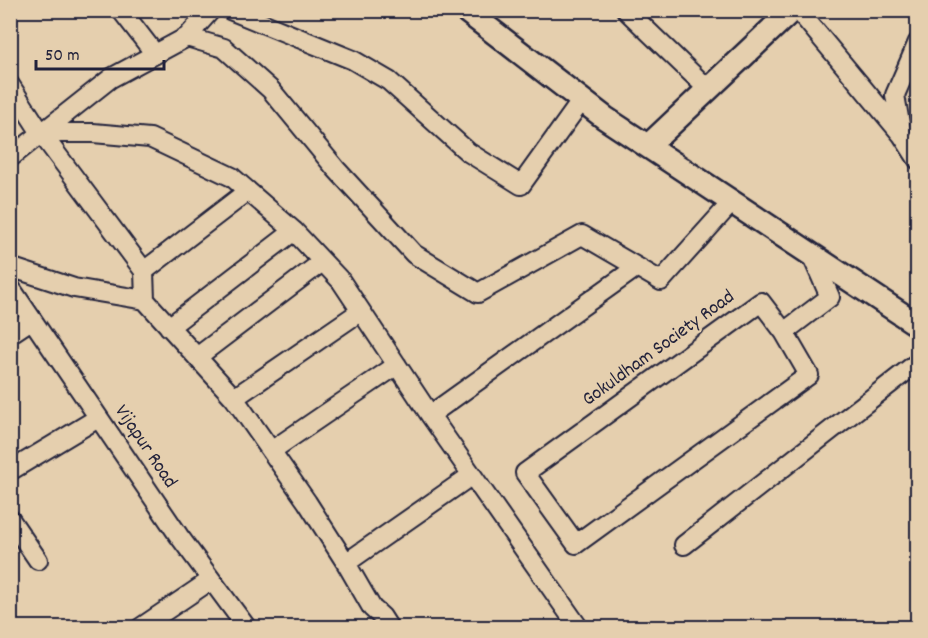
<svg xmlns="http://www.w3.org/2000/svg" width="928" height="638" viewBox="0 0 928 638" font-family="Dekko,sans-serif">
  <rect width="100%" height="100%" fill="#e5cfae"/>
  <filter id="ink" filterUnits="userSpaceOnUse"><feTurbulence type="fractalNoise" baseFrequency=".0167" numOctaves="2"/><feDisplacementMap in="SourceGraphic" scale="12" xChannelSelector="R" yChannelSelector="G"/><feConvolveMatrix kernelMatrix="1 2 1 2 8 2 1 2 1" color-interpolation-filters="sRGB"/></filter>
  <g filter="url(#ink)">
    <g fill="none" stroke-linecap="round" stroke-linejoin="round">
      <defs>
        <path id="minor" d="M121 10 155 54
          M230 10 353 60 389 81 468 152 521 185 582 100
          M626 10 708 89
          M798 10 902 135
          M187 37 224 48 271 90 336 169 414 254 478 293 582 235 661 281 732 202
          M918 42 895 95 902 135 918 160
          M10 85 41 133 144 271 145 300
          M41 133H93L150 138 232 177 294 231 341 281 430 415 637 267
          M10 158 111 78 187 37 211 10
          M10 267 74 288 145 300 234 398 307 502 346 563 372 608 382 617 389 628
          M144 271 248 191
          M10 287 179 536 247 628
          M169 327 294 231
          M784 332 809 375 576 544 525 473 761 302 784 332 830 297 811 254
          M10 334 31 320
          M197 357 322 262
          M234 398 361 311
          M430 415 579 628
          M271 451 397 365
          M10 471 98 418
          M10 519 38 560
          M684 545 918 362
          M346 563 472 475
          M140 628 211 580"/>
        <path id="tertiary" d="M465 10 605 118 918 325
          M648 146 792 10"/>
      </defs>
      <use href="#minor" stroke="#22223b" stroke-width="22"/>
      <use href="#tertiary" stroke="#22223b" stroke-width="27"/>
      <use href="#minor" stroke="#e5cfae" stroke-width="18"/>
      <use href="#tertiary" stroke="#e5cfae" stroke-width="22"/>
    </g>
  </g>
  <g text-anchor="middle" dominant-baseline="central" stroke-width="4.5" stroke-linejoin="round" paint-order="stroke">
    <g font-size="20" fill="#22223b" stroke="#e5cfae">
      <text transform="translate(659 349) rotate(-36)">Gokuldham Society Road</text>
      <text transform="translate(145 447) rotate(56)">Vijapur Road</text>
    </g>
  </g>
  <rect width="928" height="638" fill="none" stroke="#e5cfae" stroke-width="36"/>
  <rect x="18" y="18" width="892" height="602" fill="none" stroke="#22223b" stroke-width="2" filter="url(#ink)"/>
  <path d="M36 60v9h128v-9" fill="none" stroke="#22223b" stroke-width="3"/>
  <text x="45" y="60" font-size="18" fill="#22223b" stroke="#e5cfae" stroke-width="4.5" paint-order="stroke">50 m</text>
</svg>
